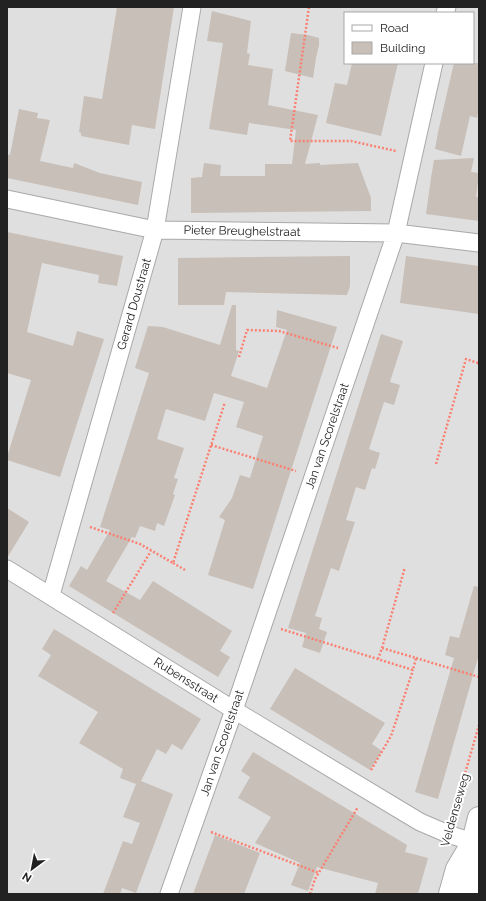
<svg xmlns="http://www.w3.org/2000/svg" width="486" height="901" viewBox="0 0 486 901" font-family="Raleway,sans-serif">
  <rect width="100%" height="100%" fill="#f2efe9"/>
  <path fill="#e0dfdf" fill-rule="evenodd" d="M7 7H479V894H7ZM345 13H473V63H345Z"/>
  <path fill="#c7bfb8" d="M117 7H174L155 129 132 125 129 145 81 136V133L79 132 84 96 102 99Z
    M212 11 251 21 247 53 250 54 248 65 273 69 268 105 318 115 305 164 320 163V165L358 163 371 198V211L191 213V178L202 177 204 163 221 165 220 176H265V164H292L296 130 249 123 247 135 209 129 223 43 207 41Z
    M291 33 308 35 319 38V45L316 58 313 78 285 71Z
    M352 63H398L381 136 326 123 335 83 347 85Z
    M454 63H479V108L477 118 470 116 461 156 435 149 438 132Z
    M19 109 38 113 37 118 50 120 40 161 73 168 74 163 100 173 142 182 138 205 7 178V154L10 155Z
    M474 158 471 172 479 173 476 197H479V221L426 214 431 178 434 160Z
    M7 232 123 256 117 286 98 283 99 275 42 263 27 332 73 346 77 331 104 339 60 477 7 460V457L31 380 7 373Z
    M350 256V286L347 295 226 292 224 305H178V258Z
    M406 256 479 266V314L400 303Z
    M232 305H236V350L239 351 231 376 267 388 287 330 276 327 277 310 337 327 253 589 208 575 225 520 219 517 232 498 240 475 250 478 263 436 236 427 244 402 214 393 205 421 166 409 157 439 184 448 174 478 178 479 173 494 175 495 164 526 157 523 155 531 140 526 135 538 132 537 106 581 140 600 153 581 232 631 220 651 230 657 218 677 69 586 81 566 87 570 110 530 100 527 149 373 135 368 148 326 163 327 220 345Z
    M381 334 403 341 390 382 400 385 394 405 384 402 369 449 380 453 375 469 372 468 365 490 356 487 346 520 355 522 344 555 339 571 331 568 315 616 322 618 319 629 327 632 320 653 302 647 306 633 288 628Z
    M7 508 29 522 7 558Z
    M474 586 479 587V654L438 799 415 792 454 658 445 655 450 636 459 638Z
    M54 629 201 719 182 750 172 744 166 754 157 749 141 781 173 794 136 893 122 888 120 894H103L123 841 132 844 140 823 123 817 136 784 120 778 123 769 79 743 98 712 38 676 51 655 42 649Z
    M295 668 385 723 372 744 382 751 370 770 270 709Z
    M253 752 407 845 405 852 428 858 418 894H375L378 883 317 867 308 891 291 885 300 863 255 843 271 817 238 798 250 777 241 771Z
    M215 835 260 853 244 894H193Z"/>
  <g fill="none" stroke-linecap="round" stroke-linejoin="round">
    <defs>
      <path id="minor" d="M445 13 447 7
        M7 199 155 230 396 233 479 243
        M7 569 234 710 420 822 448 834 479 844
        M51 595 155 230 192 7
        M169 894 234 710 396 233 434 63"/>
      <path id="tertiary" d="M450 894 457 869 473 842
        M469 894 475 874 473 842 479 818"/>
    </defs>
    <use href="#minor" stroke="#a9a9a9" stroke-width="19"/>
    <use href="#tertiary" stroke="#a9a9a9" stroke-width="24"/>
    <path stroke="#fa8072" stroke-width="2.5" stroke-dasharray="2 2" stroke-linecap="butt" d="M309 7 290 141H351L396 151
      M239 357 247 330 279 331 338 348
      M211 445 296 471
      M436 464 466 359 478 363 479 361
      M90 527 140 544 173 563 225 402
      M173 563 185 570
      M113 613 151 551
      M281 629 413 670 416 658 382 648 378 659
      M382 648 405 567
      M416 658 479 677
      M371 770 391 736 413 670
      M453 815 479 725
      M211 832 319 873
      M310 894 315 879 358 807"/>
    <use href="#minor" stroke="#fff" stroke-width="17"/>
    <use href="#tertiary" stroke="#fff" stroke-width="22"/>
  </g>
  <g text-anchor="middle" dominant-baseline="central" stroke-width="4" stroke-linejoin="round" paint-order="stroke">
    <g font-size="12" fill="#222" stroke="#fff">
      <text transform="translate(242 231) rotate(1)">Pieter Breughelstraat</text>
      <text transform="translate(134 304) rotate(-74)">Gerard Doustraat</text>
      <text transform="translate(327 436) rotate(-71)">Jan van Scorelstraat</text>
      <text transform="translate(186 680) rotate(32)">Rubensstraat</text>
      <text transform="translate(222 743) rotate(-71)">Jan van Scorelstraat</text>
      <text transform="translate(455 810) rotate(-74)">Veldenseweg</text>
    </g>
  </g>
  <rect width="486" height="901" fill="none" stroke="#222222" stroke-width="16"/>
  <rect x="344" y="12" width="130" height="52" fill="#ffffff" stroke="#a7a7a7"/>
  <rect x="352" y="25" width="20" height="6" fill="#ffffff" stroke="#a7a7a7"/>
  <text x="380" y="32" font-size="12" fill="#222222">Road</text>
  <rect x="352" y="42" width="20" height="12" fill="#c7bfb8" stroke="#a7a7a7"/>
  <text x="380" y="52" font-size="12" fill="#222222">Building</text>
  <g transform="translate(32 869) rotate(212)" stroke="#ffffff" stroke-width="3" paint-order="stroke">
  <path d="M0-3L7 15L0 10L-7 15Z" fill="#222222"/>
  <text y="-6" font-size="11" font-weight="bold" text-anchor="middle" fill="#222222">N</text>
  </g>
</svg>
